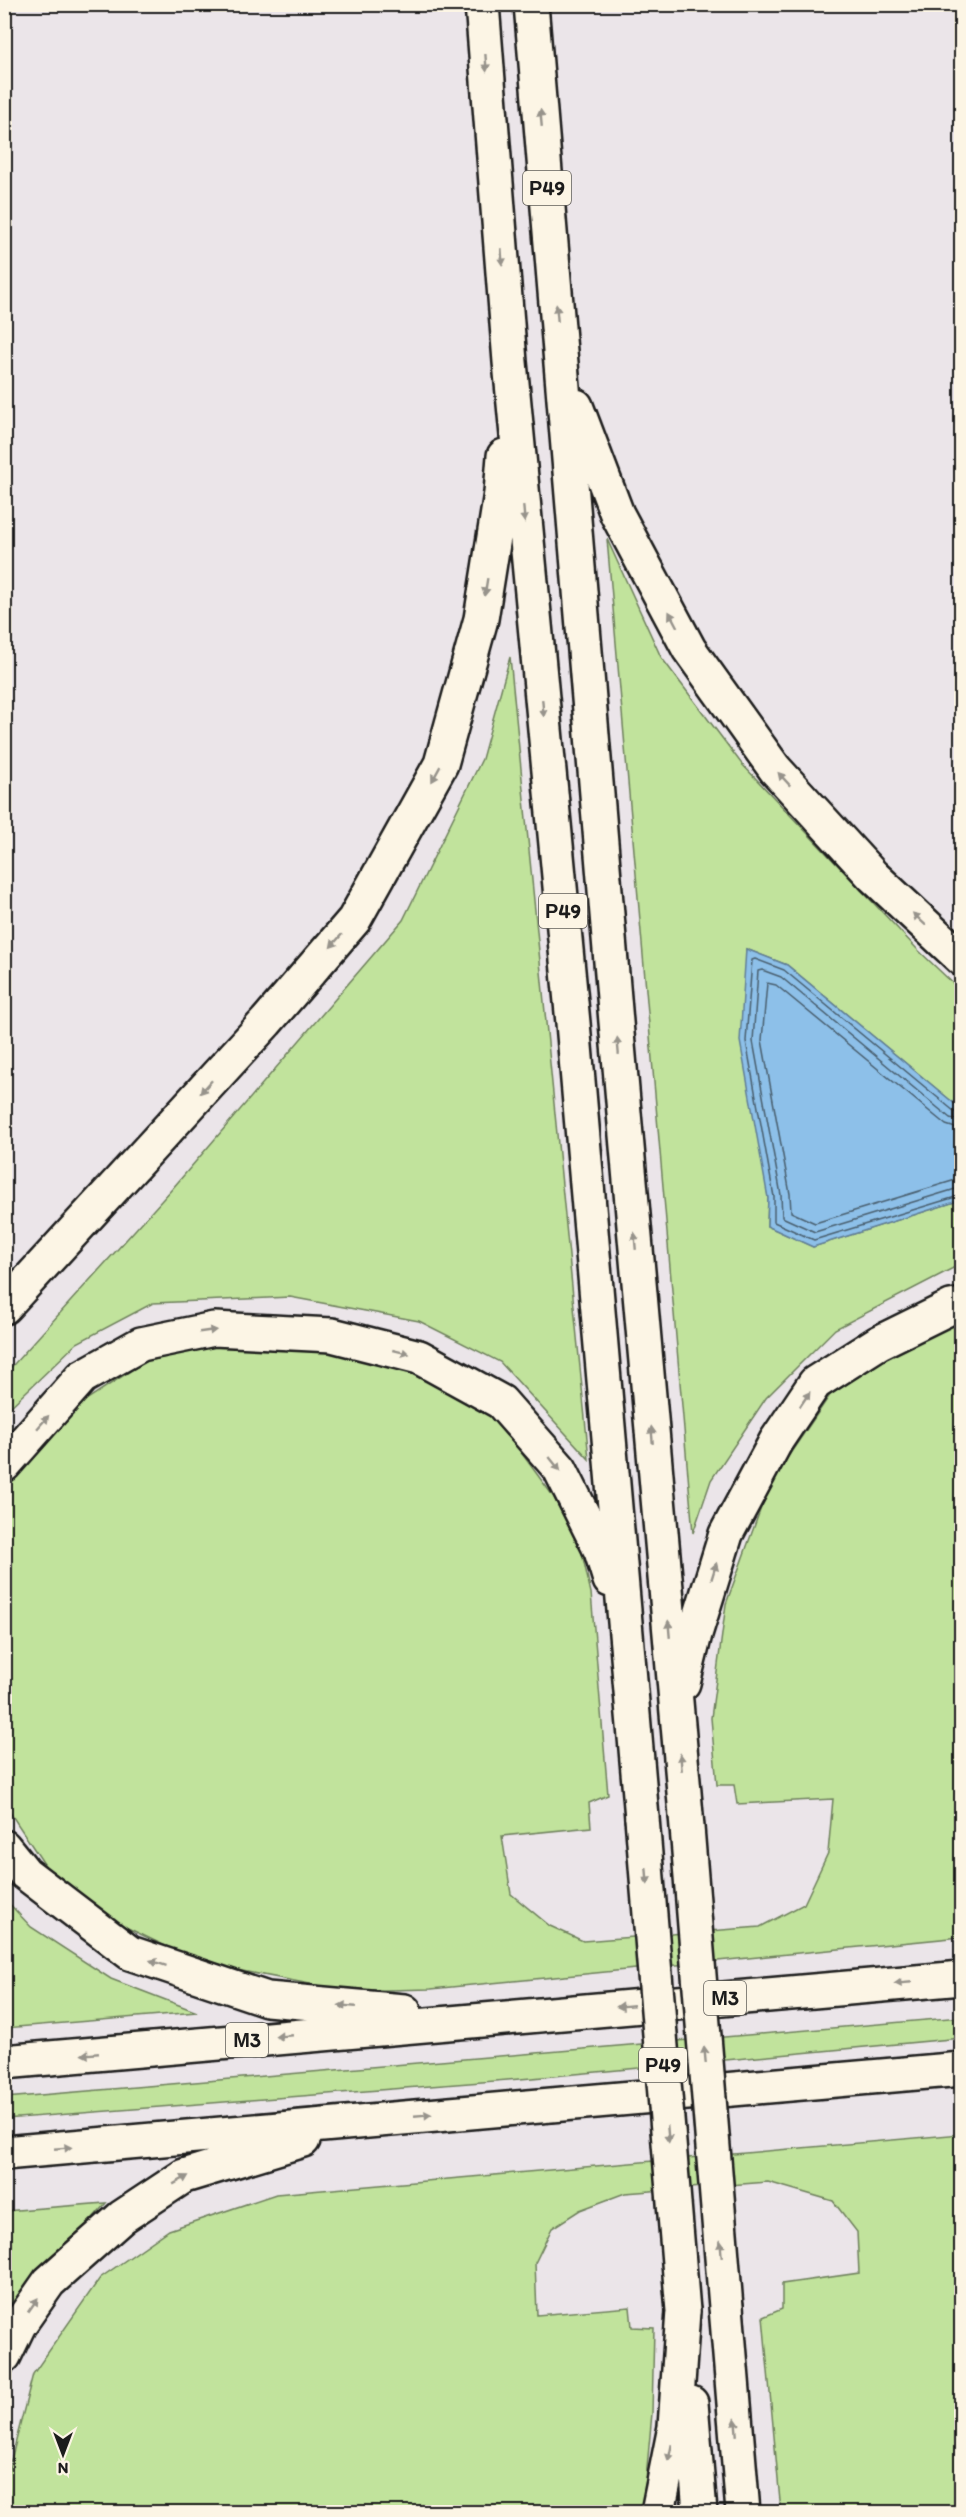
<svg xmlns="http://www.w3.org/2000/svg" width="966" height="2517" viewBox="0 0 966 2517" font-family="Itim,sans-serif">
  <rect width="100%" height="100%" fill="#ebe5e9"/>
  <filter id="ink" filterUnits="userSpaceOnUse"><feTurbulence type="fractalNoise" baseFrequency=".0167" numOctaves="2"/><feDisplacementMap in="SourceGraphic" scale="12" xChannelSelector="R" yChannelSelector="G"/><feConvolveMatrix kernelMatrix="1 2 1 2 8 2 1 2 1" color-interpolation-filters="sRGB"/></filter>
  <g filter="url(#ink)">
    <path fill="#c1e39c" stroke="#6e805c" stroke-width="1.5" d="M607 539 661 657 741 763 918 950 961 991V1109L787 965 746 949 768 1198 767 1226 813 1247 961 1200V1264L835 1329 766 1398 711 1480 693 1533Z
      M510 657 589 1459 500 1362 419 1321 290 1297 153 1303 77 1343 5 1412V1374L172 1189 403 920 482 759Z
      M961 1323V1937L431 1989 346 1991 201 1963 111 1920 46 1867 5 1805 4 1496 18 1467 72 1409 144 1362 221 1344 303 1343 364 1354 438 1384 489 1415 520 1451 553 1496 581 1549 591 1593 608 1795 589 1803 591 1827 502 1836 511 1894 550 1926 583 1941 760 1927 804 1904 828 1853 833 1799 737 1804 734 1785H717L711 1718 726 1604 770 1483 830 1395 917 1338Z
      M4 1898 31 1927 111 1979 197 2012 5 2028Z
      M961 2017V2038L532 2078 5 2119V2098Z
      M961 2134V2512H781L763 2317 782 2309V2284L859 2273 857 2232 833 2201 768 2182 625 2193 580 2210 552 2228 535 2263 537 2315 630 2307 632 2327 654 2328 652 2413 643 2512H12L7 2476 33 2374 100 2278 169 2230 276 2194Z
      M106 2203 5 2318V2211Z"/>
    <path fill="#8dc0e9" stroke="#607e97" stroke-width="1.5" d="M746 949 787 965 961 1109V1200L813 1247 767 1226 768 1198 740 1041Z"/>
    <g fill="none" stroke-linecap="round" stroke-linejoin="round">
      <path stroke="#495e6e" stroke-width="1.5" d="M962 1113 955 1112 784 970 755 959 752 960 746 1041 774 1197V1222L814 1240 962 1195
        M962 1121 950 1118 781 977 762 970 758 971 753 1041 781 1195 782 1217 815 1232 962 1187
        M962 1130 946 1125 776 985 767 983 762 1040 790 1194 791 1212 815 1223 962 1178"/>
      <defs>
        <path id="trunk" d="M482 4 510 362 573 1023 642 1818
          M531 4 616 1022 686 1815
          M576 406 617 514 689 649 775 769 873 876 962 959
          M4 1307 266 1022 354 920 441 764 481 619 501 493 504 456
          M4 1465 82 1377 141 1344 214 1329 332 1335 419 1357 501 1402 560 1469 601 1551 610 1580
          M683 1683 695 1634 726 1534 776 1441 815 1383 878 1343 951 1307 962 1305
          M4 1847 25 1873 130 1953 267 1999 404 2011
          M4 2062 962 1978
          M4 2153 962 2069
          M726 2307 743 2512
          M4 2356 19 2325 49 2282 122 2217 184 2176 303 2140
          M691 2403 700 2512
          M658 2512 675 2427 683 2311"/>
      </defs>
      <use href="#trunk" stroke="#1c1c1c" stroke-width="38"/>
      <use href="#trunk" stroke="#fcf5e5" stroke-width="33"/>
      <defs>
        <path id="trunk-bridge" d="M686 1815 726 2307
          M642 1818 683 2311"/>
      </defs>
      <use href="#trunk-bridge" stroke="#1c1c1c" stroke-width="38" stroke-linecap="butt"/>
      <use href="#trunk-bridge" stroke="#fcf5e5" stroke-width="33"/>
    </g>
    <defs><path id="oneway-solid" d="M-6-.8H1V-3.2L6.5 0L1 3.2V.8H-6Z" transform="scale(1.5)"/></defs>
    <g fill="#97938b">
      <use href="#oneway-solid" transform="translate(486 63) rotate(86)"/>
      <use href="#oneway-solid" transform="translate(541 118) rotate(-95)"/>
      <use href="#oneway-solid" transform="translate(502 257) rotate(86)"/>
      <use href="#oneway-solid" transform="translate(557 313) rotate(-95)"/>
      <use href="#oneway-solid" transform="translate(524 514) rotate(85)"/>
      <use href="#oneway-solid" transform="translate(486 587) rotate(99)"/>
      <use href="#oneway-solid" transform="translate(673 619) rotate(-118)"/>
      <use href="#oneway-solid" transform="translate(543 708) rotate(85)"/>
      <use href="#oneway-solid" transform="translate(436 774) rotate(119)"/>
      <use href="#oneway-solid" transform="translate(784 779) rotate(-133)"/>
      <use href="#oneway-solid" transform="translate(919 919) rotate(-137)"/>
      <use href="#oneway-solid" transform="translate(336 941) rotate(131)"/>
      <use href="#oneway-solid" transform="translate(618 1046) rotate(-95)"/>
      <use href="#oneway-solid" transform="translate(206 1087) rotate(132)"/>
      <use href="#oneway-solid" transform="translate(635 1241) rotate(-95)"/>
      <use href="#oneway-solid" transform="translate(208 1331) rotate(-8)"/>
      <use href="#oneway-solid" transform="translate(401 1352) rotate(14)"/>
      <use href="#oneway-solid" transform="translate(805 1399) rotate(-56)"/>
      <use href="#oneway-solid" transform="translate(43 1422) rotate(-49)"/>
      <use href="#oneway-solid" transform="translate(652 1435) rotate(-95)"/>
      <use href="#oneway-solid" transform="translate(555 1464) rotate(51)"/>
      <use href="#oneway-solid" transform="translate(714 1571) rotate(-73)"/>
      <use href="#oneway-solid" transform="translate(669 1629) rotate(-95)"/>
      <use href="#oneway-solid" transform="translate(681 1762) rotate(-95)"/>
      <use href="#oneway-solid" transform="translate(647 1876) rotate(85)"/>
      <use href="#oneway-solid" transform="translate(158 1963) rotate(-162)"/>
      <use href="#oneway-solid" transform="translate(903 1983) rotate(175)"/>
      <use href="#oneway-solid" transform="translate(347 2006) rotate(-175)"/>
      <use href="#oneway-solid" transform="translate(625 2006) rotate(175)"/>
      <use href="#oneway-solid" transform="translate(284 2036) rotate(175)"/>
      <use href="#oneway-solid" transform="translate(90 2054) rotate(175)"/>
      <use href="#oneway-solid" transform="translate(705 2055) rotate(-95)"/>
      <use href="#oneway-solid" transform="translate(423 2115) rotate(-5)"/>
      <use href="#oneway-solid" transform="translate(668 2134) rotate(85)"/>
      <use href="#oneway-solid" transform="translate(63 2148) rotate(-5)"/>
      <use href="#oneway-solid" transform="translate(181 2180) rotate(-29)"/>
      <use href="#oneway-solid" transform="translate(721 2249) rotate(-95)"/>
      <use href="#oneway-solid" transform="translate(33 2305) rotate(-55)"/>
      <use href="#oneway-solid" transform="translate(736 2427) rotate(-95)"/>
      <use href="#oneway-solid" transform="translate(670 2453) rotate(101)"/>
    </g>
  </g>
  <g text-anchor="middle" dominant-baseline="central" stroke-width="5" stroke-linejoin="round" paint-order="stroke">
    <g fill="#fcf5e5" stroke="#5f5d58" stroke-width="1.5">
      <rect x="523" y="171" width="48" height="34" rx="4.5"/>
      <rect x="539" y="894" width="48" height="34" rx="4.5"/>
      <rect x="704" y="1981" width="42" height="34" rx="4.5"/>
      <rect x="226" y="2023" width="42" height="34" rx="4.5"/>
      <rect x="639" y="2048" width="48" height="34" rx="4.5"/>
    </g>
    <g font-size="20" font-weight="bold" fill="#1c1c1c">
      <text x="547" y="188">Р49</text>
      <text x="563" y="911">Р49</text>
      <text x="725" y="1998">М3</text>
      <text x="247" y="2040">М3</text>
      <text x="663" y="2065">Р49</text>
    </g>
  </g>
  <rect width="966" height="2517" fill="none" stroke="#fcf5e5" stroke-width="24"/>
  <rect x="12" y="12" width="942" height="2493" fill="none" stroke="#1c1c1c" stroke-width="2" filter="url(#ink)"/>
  <g transform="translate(63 2454) rotate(180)" stroke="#fcf5e5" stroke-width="4.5" paint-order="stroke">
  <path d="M0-4.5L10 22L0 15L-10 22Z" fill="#1c1c1c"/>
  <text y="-9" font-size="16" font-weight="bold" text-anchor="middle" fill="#1c1c1c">N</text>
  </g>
</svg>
